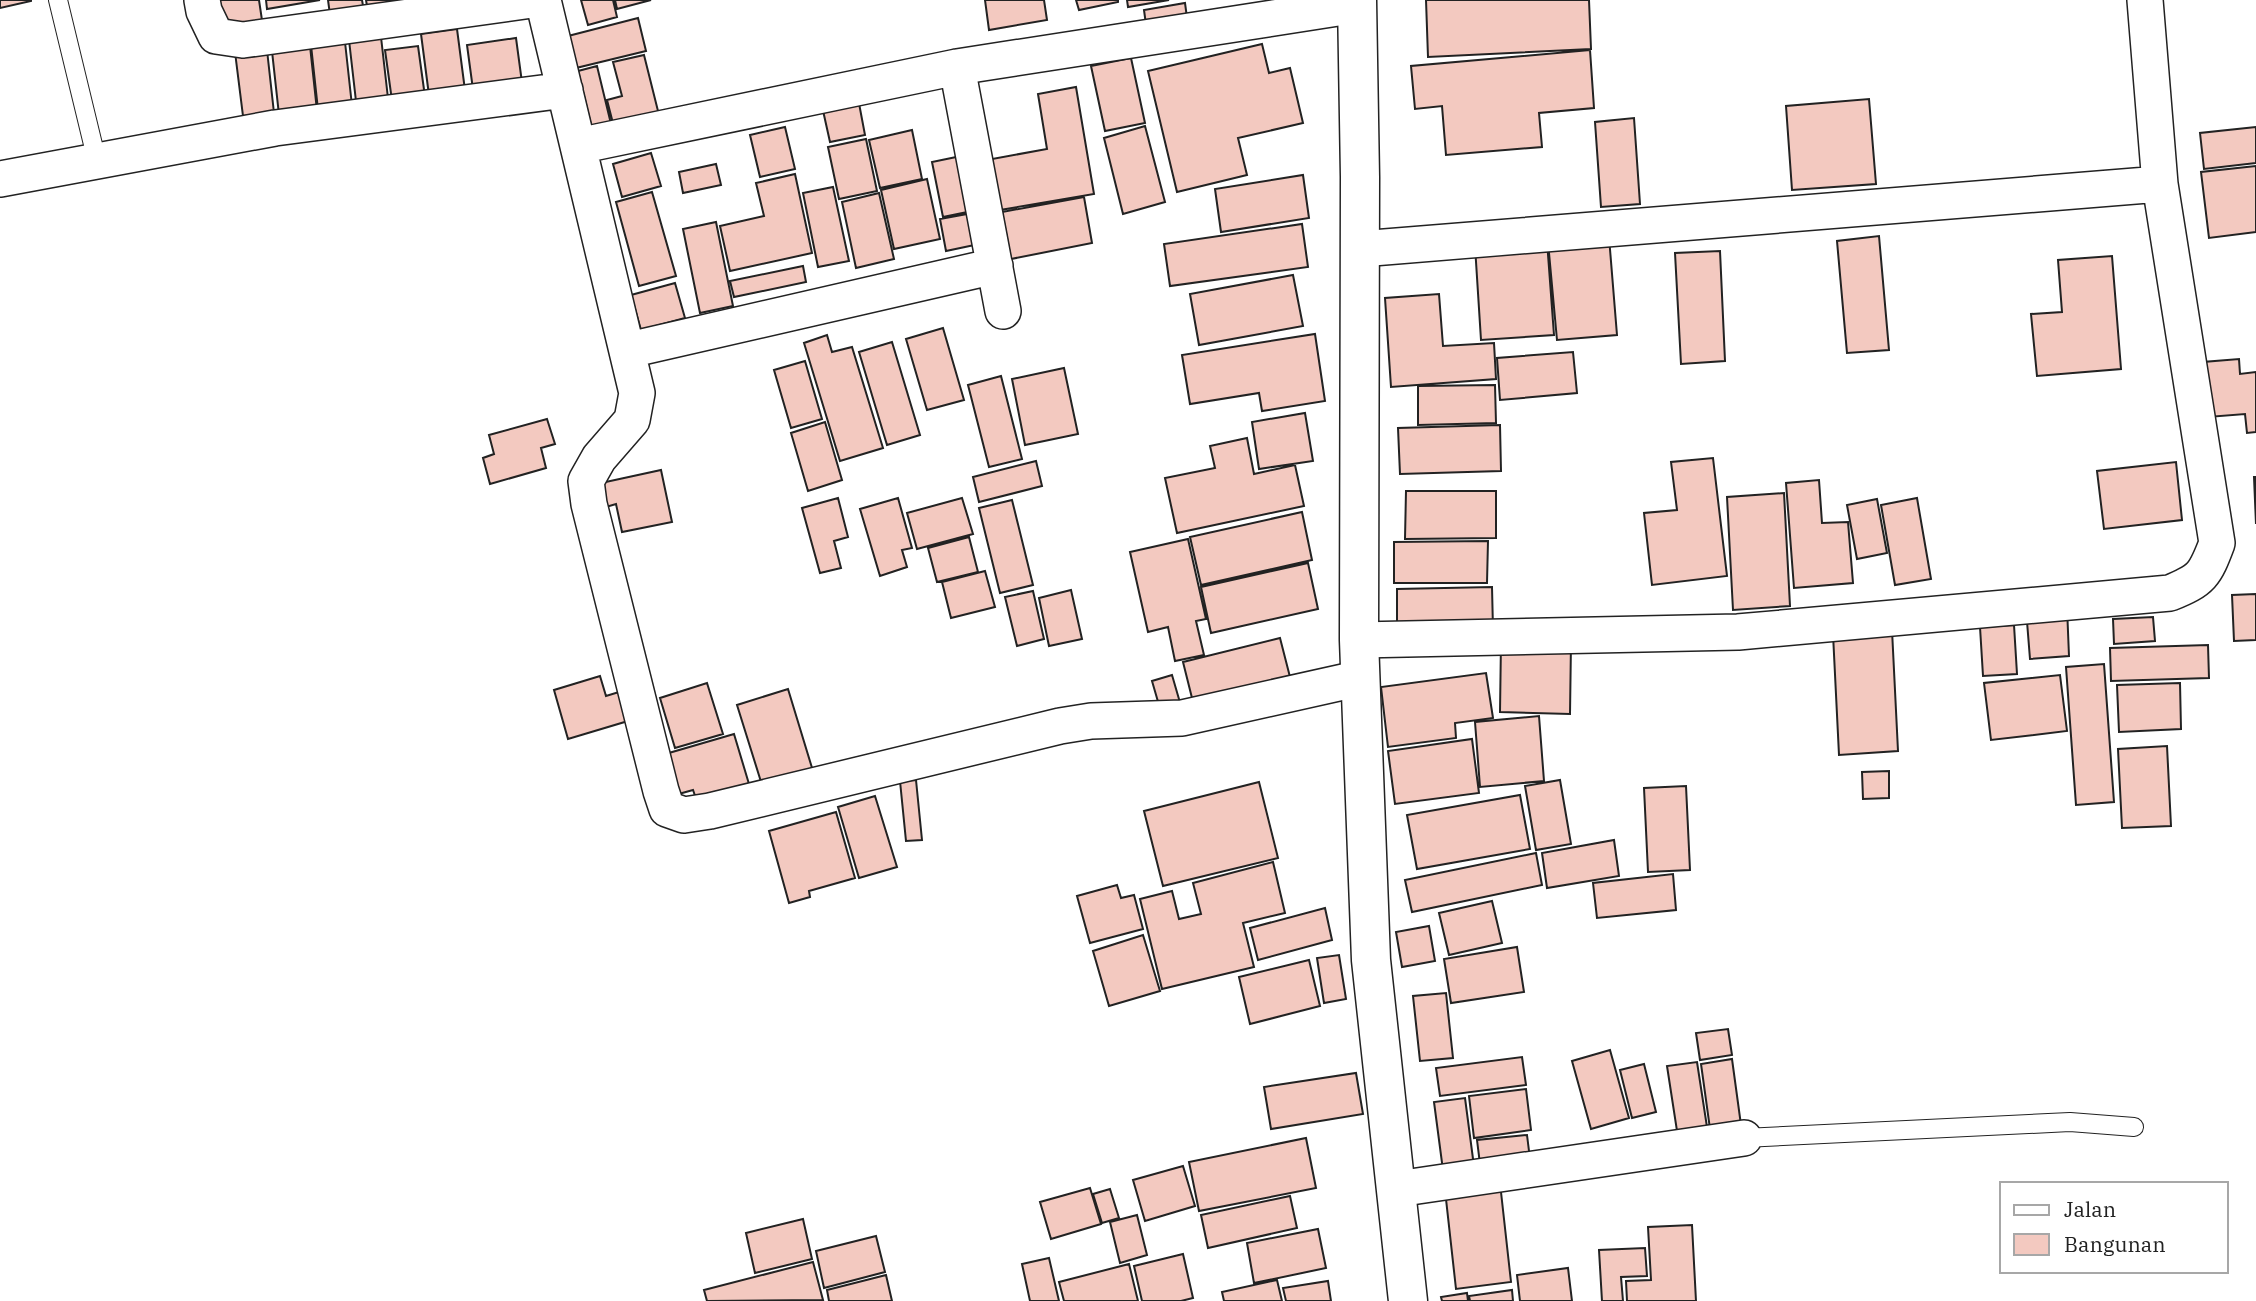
<svg xmlns="http://www.w3.org/2000/svg" width="2256" height="1301" viewBox="0 0 2256 1301" font-family="'IBM Plex Serif',serif">
  <rect width="100%" height="100%" fill="#fff"/>
  <path fill="#f3c9c0" stroke="#222" stroke-width="2" d="M0 0H31V1L0 8Z
    M219 0H259L263 27 224 33Z
    M266 0H320L267 9Z
    M328 0H362L365 17 331 22Z
    M366 0H400L402 14 369 18Z
    M581 0H613L617 17 588 25Z
    M615 0H651L617 9Z
    M985 0H1044L1047 20 989 30Z
    M1076 0H1118V2L1079 10Z
    M1127 0H1169L1128 7Z
    M1426 0H1589L1591 49 1428 57Z
    M1185 3 1188 25 1147 32 1144 10Z
    M638 18 646 51 576 68 568 36Z
    M457 29 466 98 430 103 421 34Z
    M381 37 389 107 357 110 349 40Z
    M516 38 523 90 474 97 467 45Z
    M266 41 274 113 243 116 234 44Z
    M345 42 353 115 319 119 311 45Z
    M1262 44 1269 73 1290 68 1303 123 1238 138 1247 175 1177 192 1148 71Z
    M310 46 318 120 280 124 272 51Z
    M418 46 426 104 393 108 385 50Z
    M1590 50 1594 108 1539 113 1542 147 1446 155 1442 106 1415 109 1411 66Z
    M644 55 661 123 616 135 607 100 622 96 613 62Z
    M1131 58 1145 123 1105 131 1091 66Z
    M597 66 611 124 592 129 578 71Z
    M1076 87 1094 194 1000 210 992 159 1047 149 1038 94Z
    M858 98 865 135 830 142 822 106Z
    M1869 99 1876 184 1792 190 1786 106Z
    M1634 118 1640 204 1601 207 1595 122Z
    M1145 126 1165 202 1123 214 1104 138Z
    M785 127 795 169 760 177 750 135Z
    M2256 127V163L2204 169 2200 133Z
    M912 130 922 179 880 188 869 140Z
    M866 139 877 191 839 199 828 147Z
    M651 153 661 186 622 197 613 164Z
    M966 155 977 210 943 217 932 162Z
    M716 164 721 185 683 193 679 172Z
    M2256 166V232L2209 238 2201 172Z
    M795 174 812 253 730 271 720 226 764 216 756 183Z
    M1303 175 1309 218 1221 232 1215 189Z
    M927 179 940 239 894 249 881 190Z
    M833 187 849 261 818 267 803 193Z
    M652 192 676 276 639 286 616 202Z
    M879 193 894 259 856 268 842 202Z
    M1084 197 1092 243 1011 259 1002 212Z
    M978 212 984 243 946 251 940 219Z
    M716 222 733 306 700 313 683 229Z
    M1302 224 1308 267 1170 286 1164 244Z
    M1879 236 1889 350 1847 353 1837 241Z
    M1609 237 1617 335 1557 340 1548 242Z
    M1547 241 1554 335 1481 340 1475 246Z
    M1720 251 1725 361 1681 364 1675 253Z
    M2112 256 2121 369 2037 376 2031 314 2062 312 2058 260Z
    M803 266 806 282 734 297 730 281Z
    M1293 275 1303 326 1199 345 1190 294Z
    M675 283 685 318 641 330 631 295Z
    M1439 294 1443 346 1494 343 1496 379 1391 387 1385 298Z
    M943 328 964 400 927 410 906 339Z
    M1315 334 1325 401 1262 411 1259 393 1190 404 1182 355Z
    M827 335 832 352 852 347 883 448 840 461 804 343Z
    M892 342 920 435 887 445 859 352Z
    M1573 352 1577 393 1500 400 1497 358Z
    M2239 359 2240 374 2256 372V432L2247 433 2245 414 2208 417 2203 362Z
    M805 361 822 419 791 428 774 370Z
    M1064 368 1078 434 1025 445 1012 379Z
    M1001 376 1022 459 989 467 968 385Z
    M1495 385 1496 423 1418 425V386Z
    M1305 413 1313 461 1259 469 1252 422Z
    M547 419 555 444 541 448 546 468 490 484 483 458 494 454 489 435Z
    M825 422 842 480 808 491 791 433Z
    M1500 425 1501 471 1400 474 1398 428Z
    M1247 438 1254 474 1295 465 1304 506 1177 533 1165 478 1215 468 1210 446Z
    M1713 458 1727 576 1652 585 1644 513 1677 510 1671 462Z
    M1036 461 1042 486 979 502 973 477Z
    M2176 462 2182 520 2104 529 2097 471Z
    M661 470 672 522 622 532 616 504 606 507 601 483Z
    M2254 477H2256V524Z
    M1819 480 1822 523 1848 522 1853 583 1794 588 1786 483Z
    M1406 491H1496V538L1405 539Z
    M1784 493 1790 606 1733 610 1727 497Z
    M838 498 848 537 834 541 841 568 820 573 802 508Z
    M898 498 912 548 902 550 907 567 880 576 860 509Z
    M962 498 973 534 917 549 907 513Z
    M1917 498 1931 579 1895 585 1881 505Z
    M1877 499 1887 553 1857 559 1847 505Z
    M1012 500 1033 585 1000 593 979 508Z
    M1302 512 1312 560 1201 585 1190 537Z
    M969 537 978 572 937 582 928 548Z
    M1188 539 1206 619 1196 621 1204 655 1175 661 1168 627 1148 632 1130 552Z
    M1488 541 1487 583H1394V542Z
    M1308 563 1318 609 1211 633 1201 587Z
    M985 571 995 607 951 618 942 582Z
    M1492 587 1493 629 1397 631V589Z
    M1071 590 1082 639 1049 646 1039 598Z
    M1033 591 1044 639 1017 646 1005 597Z
    M2256 594V640L2234 641 2232 595Z
    M2067 607 2069 656 2030 659 2026 609Z
    M2153 617 2155 641 2114 644 2113 619Z
    M2014 625 2017 674 1983 676 1980 627Z
    M1892 630 1898 751 1839 755 1833 634Z
    M1280 638 1290 677 1193 702 1183 662Z
    M1501 641 1571 642 1570 714 1500 712Z
    M2208 645 2209 678 2111 681 2110 648Z
    M2104 664 2114 802 2076 805 2066 667Z
    M1486 673 1493 718 1455 723 1456 738 1388 747 1381 687Z
    M1172 675 1181 706 1161 712 1152 681Z
    M2060 675 2067 731 1991 740 1984 683Z
    M600 676 606 696 619 692 628 721 568 739 554 690Z
    M707 683 723 734 675 748 660 698Z
    M2180 683 2181 729 2119 732 2117 685Z
    M788 689 816 781 762 785 737 705Z
    M1539 716 1544 781 1480 787 1475 722Z
    M734 734 752 794 700 810 693 790 675 795 662 755Z
    M1472 739 1479 793 1395 804 1388 751Z
    M2167 746 2171 826 2122 828 2118 749Z
    M1889 771V798L1863 799 1862 772Z
    M916 780 922 840 906 841 900 781Z
    M1560 780 1571 844 1536 850 1525 786Z
    M1259 782 1278 858 1163 886 1144 811Z
    M1686 786 1690 870 1648 872 1644 788Z
    M1520 795 1530 849 1417 869 1407 815Z
    M875 796 897 867 859 878 838 807Z
    M836 812 855 878 809 891 810 897 789 903 769 831Z
    M1614 840 1619 876 1547 888 1542 853Z
    M1536 853 1542 885 1412 912 1405 880Z
    M1273 862 1285 913 1243 923 1254 967 1162 989 1140 899 1172 891 1179 919 1201 914 1193 883Z
    M1673 874 1676 910 1597 918 1593 883Z
    M1117 885 1121 898 1134 895 1143 929 1090 943 1077 896Z
    M1492 901 1502 943 1449 955 1439 913Z
    M1325 908 1332 940 1258 960 1250 928Z
    M1429 926 1435 961 1402 967 1396 932Z
    M1143 935 1160 991 1109 1006 1093 951Z
    M1517 947 1524 992 1451 1003 1444 959Z
    M1339 955 1346 999 1324 1003 1317 958Z
    M1309 960 1320 1006 1250 1024 1239 977Z
    M1446 993 1453 1058 1420 1061 1413 996Z
    M1728 1029 1732 1055 1700 1060 1696 1033Z
    M1610 1050 1629 1118 1591 1129 1572 1061Z
    M1522 1057 1526 1085 1440 1096 1436 1068Z
    M1732 1059 1741 1125 1710 1129 1701 1064Z
    M1697 1062 1707 1127 1677 1131 1667 1066Z
    M1644 1064 1656 1112 1632 1118 1620 1070Z
    M1356 1073 1363 1114 1271 1129 1264 1087Z
    M1526 1089 1531 1130 1474 1138 1469 1096Z
    M1465 1098 1475 1174 1444 1178 1434 1102Z
    M1527 1135 1530 1159 1480 1164 1477 1140Z
    M1306 1138 1316 1188 1199 1211 1189 1162Z
    M1183 1166 1195 1206 1145 1221 1133 1180Z
    M1500 1183 1511 1282 1456 1289 1445 1190Z
    M1090 1188 1101 1224 1051 1239 1040 1202Z
    M1110 1189 1119 1218 1102 1223 1093 1194Z
    M1290 1196 1297 1228 1208 1248 1201 1215Z
    M1137 1215 1147 1255 1120 1263 1110 1222Z
    M803 1219 812 1259 755 1273 746 1233Z
    M1692 1225 1696 1301H1627L1626 1281 1651 1280 1648 1227Z
    M1318 1229 1326 1268 1254 1283 1247 1243Z
    M876 1236 885 1272 824 1288 816 1251Z
    M1645 1248 1647 1276 1621 1277 1623 1301H1602L1599 1250Z
    M1183 1254 1193 1298 1181 1301H1142L1134 1266Z
    M1049 1258 1059 1301H1030L1022 1264Z
    M813 1262 823 1300 707 1301 704 1290Z
    M1129 1264 1138 1301H1064L1059 1282Z
    M1568 1268 1572 1301H1520L1517 1275Z
    M886 1275 892 1301H829L827 1290Z
    M1277 1280 1282 1301H1224L1222 1292Z
    M1328 1281 1331 1301H1286L1283 1288Z
    M1512 1290 1513 1301H1470L1469 1296Z
    M1467 1293 1468 1301H1442L1441 1297Z"/>
  <g fill="none" stroke-linecap="round" stroke-linejoin="round">
    <defs>
      <path id="service" d="M58 0 97 161
        M1744 1138 2070 1122 2134 1127"/>
      <path id="minor" d="M202 0 204 11 216 36 243 40 532 0
        M543 0 578 146 957 67 1357 5
        M957 67 1003 311
        M578 146 637 393 632 420 599 458 586 481 589 504 661 791 667 809 684 815 710 811 1060 726 1091 721 1182 718 1361 678
        M0 179 275 128 565 90
        M1360 249 2160 184
        M629 350 995 266
        M1359 640 1738 632 2170 593C2202 580 2205 575 2217 543L2160 184 2145 0
        M1397 1189 1744 1138"/>
      <path id="tertiary" d="M1357 0 1360 177 1359 640 1371 960 1408 1301"/>
    </defs>
    <use href="#service" stroke="#222" stroke-width="20"/>
    <use href="#minor" stroke="#222" stroke-width="38"/>
    <use href="#tertiary" stroke="#222" stroke-width="41"/>
    <use href="#service" stroke="#fff" stroke-width="18"/>
    <use href="#minor" stroke="#fff" stroke-width="35"/>
    <use href="#tertiary" stroke="#fff" stroke-width="38"/>
  </g>
  <rect x="2000" y="1182" width="228" height="91" fill="#ffffff" stroke="#a7a7a7" stroke-width="2"/>
  <rect x="2014" y="1205" width="35" height="10" fill="#ffffff" stroke="#a7a7a7" stroke-width="2"/>
  <text x="2064" y="1217" font-size="21" fill="#222222">Jalan</text>
  <rect x="2014" y="1234" width="35" height="21" fill="#f3c9c0" stroke="#a7a7a7" stroke-width="2"/>
  <text x="2064" y="1252" font-size="21" fill="#222222">Bangunan</text>
</svg>
